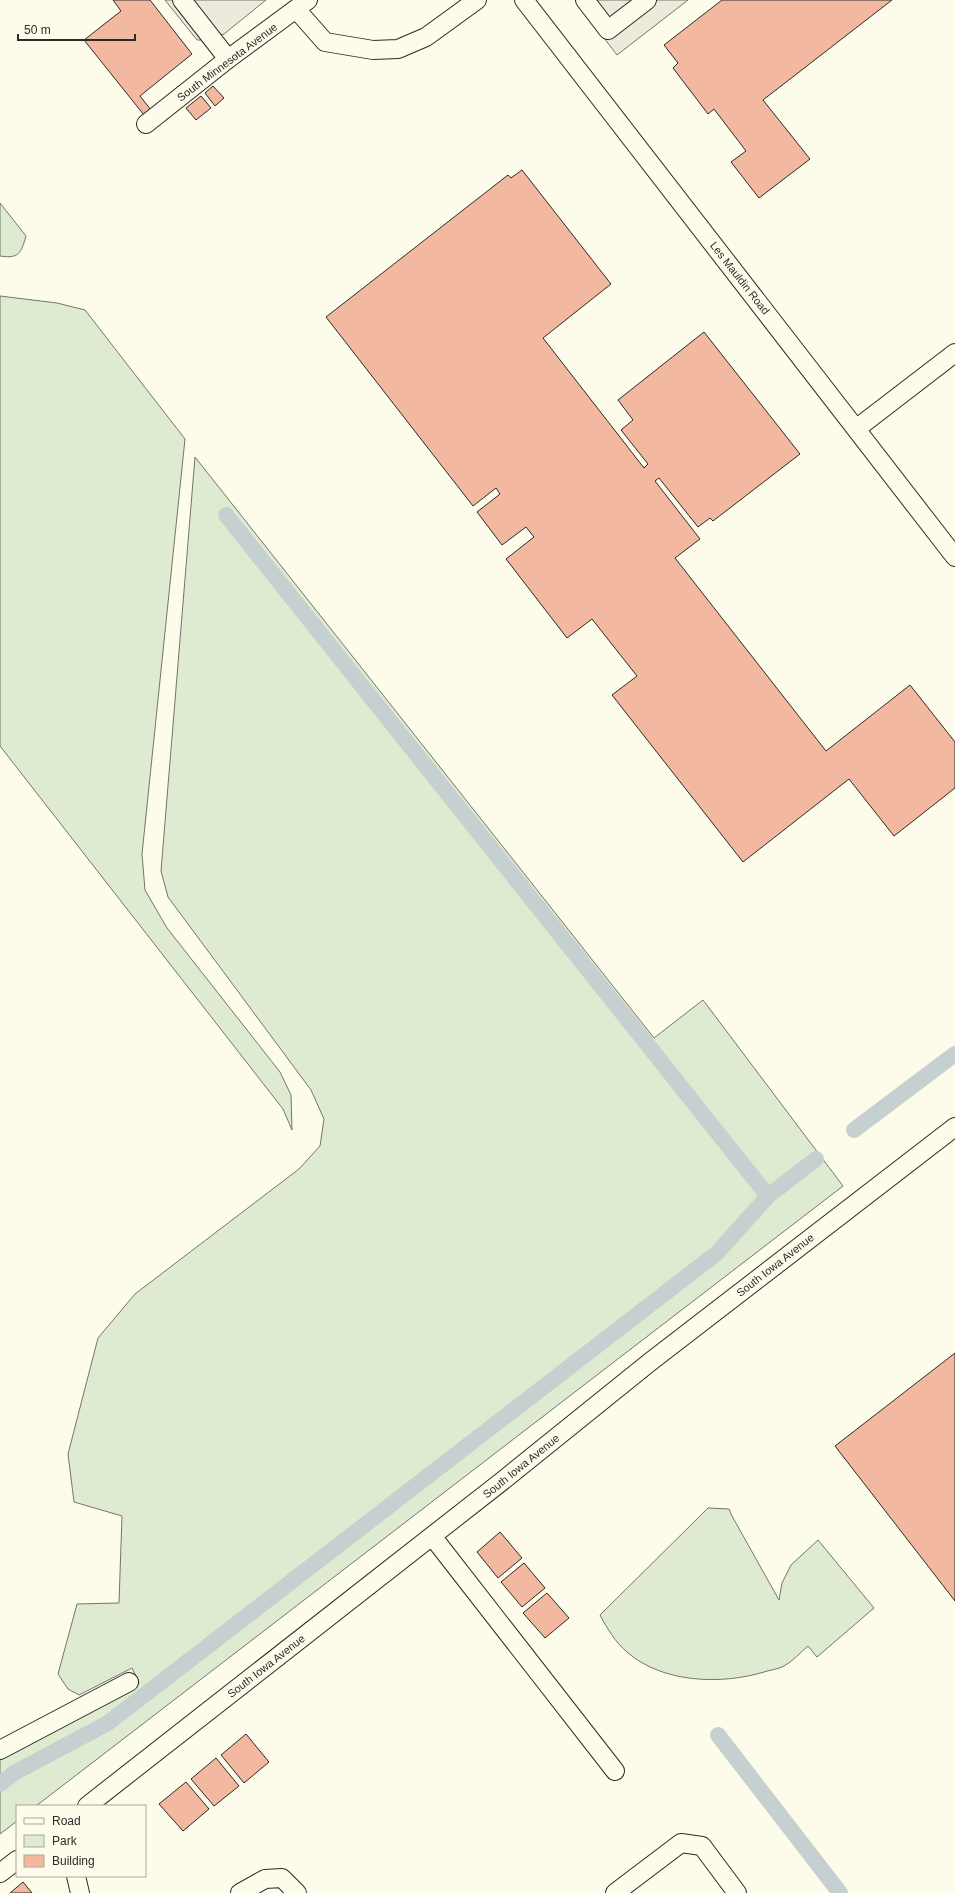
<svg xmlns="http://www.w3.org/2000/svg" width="955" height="1893" viewBox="0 0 955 1893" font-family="Helvetica,sans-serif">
  <rect width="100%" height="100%" fill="#fdfbea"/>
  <path fill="#deebd1" stroke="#74746e" d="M0 203 26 236C21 253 19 259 0 256Z
    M0 296 57 303 85 310 185 439 142 854 145 890 167 928 280 1072 291 1095 292 1130 283 1109 0 746Z
    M195 457 654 1038 703 1000 843 1186 36 1806H17V1821L0 1834V1750L139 1683 132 1668 79 1695 68 1689 58 1674 77 1604 119 1603 122 1516 74 1502 68 1454 98 1338 135 1294 299 1169 320 1146 324 1119 311 1090 168 897 161 871Z
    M708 1508 729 1509 732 1516 779 1600 782 1583 791 1565 818 1540 874 1608 817 1657 808 1646C801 1652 793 1661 784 1666 779 1669 770 1670 764 1672 721 1685 662 1683 627 1652 615 1642 607 1628 600 1615Z"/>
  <path fill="#eceadb" stroke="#74746e" d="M165 0H266L224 34 203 40H197Z
    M575 0H688L617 55Z"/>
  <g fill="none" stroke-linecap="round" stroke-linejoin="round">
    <path stroke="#c7d0d0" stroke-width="16" d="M226 515 768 1196
      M854 1130 955 1054
      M718 1735 840 1893
      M0 1784 14 1773 108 1723 717 1253 768 1196 816 1159"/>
  </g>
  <path fill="#f2b8a0" stroke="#2b2b2b" d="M113 0H150L192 54 140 96 151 110 144 115 84 40 121 11Z
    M722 0H892L763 100 810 159 759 198 731 162 746 151 714 109 708 114 673 68 678 63 664 45Z
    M213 86 224 98 215 106 205 93Z
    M201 96 211 108 196 120 186 108Z
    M522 170 611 284 543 338 644 468 648 464 621 430 633 420 618 400 704 332 800 454 713 521 710 518 698 527 659 478 655 481 700 539 675 558 826 751 910 685 955 742V788L894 836 849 779 743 862 612 695 637 676 592 619 567 638 506 559 534 537 526 527 502 545 477 512 500 494 496 488 473 506 326 317 508 175 511 178Z
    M955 1353V1601L835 1446Z
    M500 1532 522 1558 498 1578 477 1552Z
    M524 1563 545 1588 522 1607 501 1582Z
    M547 1593 569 1618 545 1638 523 1613Z
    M246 1734 269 1762 244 1783 221 1755Z
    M216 1758 239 1786 214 1806 191 1779Z
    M186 1782 209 1809 183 1831 159 1804Z
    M23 1882 32 1893H10Z"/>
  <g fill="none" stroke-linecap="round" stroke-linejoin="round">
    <defs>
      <path id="minor" d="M182 0 228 59
        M524 0 955 557
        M585 0 608 30 647 0
        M296 9 325 42 373 50 398 49 426 37 477 0
        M146 124 228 59 308 0
        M856 429 955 353
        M432 1536 615 1771
        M0 1750 129 1682
        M87 1806 501 1482 650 1362 955 1127
        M0 1873 17 1860
        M76 1876 80 1893
        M240 1893 265 1879 282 1878 297 1893
        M615 1893 681 1843 702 1846 737 1893"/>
    </defs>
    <use href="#minor" stroke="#2b2b2b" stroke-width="20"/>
    <use href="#minor" stroke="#fdfbea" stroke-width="18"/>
  </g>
  <g text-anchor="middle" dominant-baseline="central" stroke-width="3" stroke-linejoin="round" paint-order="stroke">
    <g font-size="11" fill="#2b2b2b" stroke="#fdfbea">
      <text transform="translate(227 62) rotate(-37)">South Minnesota Avenue</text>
      <text transform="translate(740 278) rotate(52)">Les Mauldin Road</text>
      <text transform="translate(775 1265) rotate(-38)">South Iowa Avenue</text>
      <text transform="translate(521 1466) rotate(-39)">South Iowa Avenue</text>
      <text transform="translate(266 1666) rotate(-38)">South Iowa Avenue</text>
    </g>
  </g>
  <rect x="16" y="1805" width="130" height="72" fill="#fdfbea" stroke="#a9a89e"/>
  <rect x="24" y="1818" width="20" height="6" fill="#fdfbea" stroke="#a9a89e"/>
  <text x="52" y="1825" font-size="12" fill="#2b2b2b">Road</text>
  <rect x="24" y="1835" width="20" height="12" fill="#deebd1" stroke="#a9a89e"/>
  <text x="52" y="1845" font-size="12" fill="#2b2b2b">Park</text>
  <rect x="24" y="1855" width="20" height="12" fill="#f2b8a0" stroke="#a9a89e"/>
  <text x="52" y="1865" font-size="12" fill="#2b2b2b">Building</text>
  <path d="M18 34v6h117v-6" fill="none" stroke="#2b2b2b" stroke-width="2"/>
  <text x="24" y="34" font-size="12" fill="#2b2b2b" stroke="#fdfbea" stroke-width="3" paint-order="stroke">50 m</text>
</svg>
